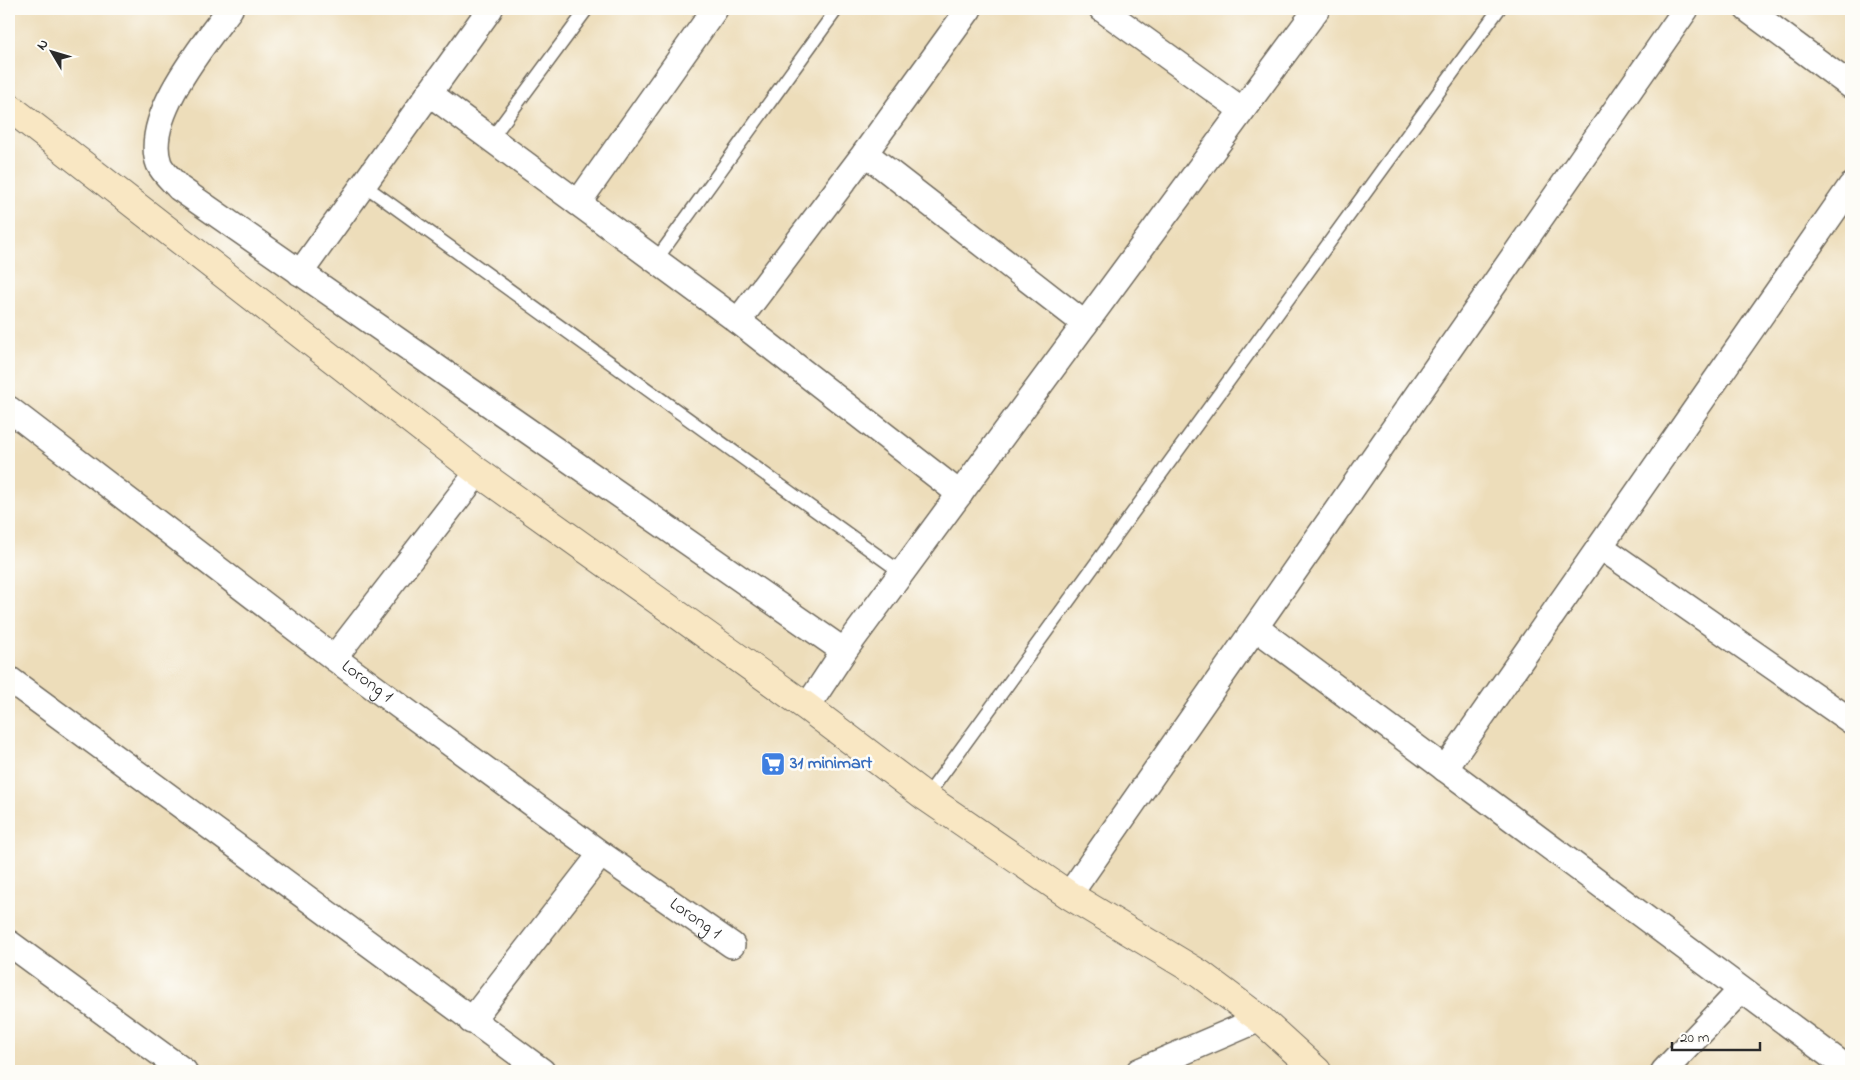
<svg xmlns="http://www.w3.org/2000/svg" width="1860" height="1080" viewBox="0 0 1860 1080" font-family="'Indie Flower',sans-serif">
  <rect width="100%" height="100%" fill="#fdfcf7"/>
  <filter id="ink" filterUnits="userSpaceOnUse"><feTurbulence type="fractalNoise" baseFrequency=".02" numOctaves="2"/><feDisplacementMap in="SourceGraphic" scale="10" xChannelSelector="R" yChannelSelector="G"/><feConvolveMatrix kernelMatrix="1 2 1 2 8 2 1 2 1" color-interpolation-filters="sRGB"/></filter>
  <filter id="wash" filterUnits="userSpaceOnUse"><feTurbulence type="fractalNoise" baseFrequency=".0096" numOctaves="4" result="noise"/><feDisplacementMap in="SourceGraphic" scale="20" xChannelSelector="R" yChannelSelector="G"/><feGaussianBlur stdDeviation="1.12" result="paint"/><feColorMatrix in="noise" values="0 0 0 0 0 0 0 0 0 0 0 0 0 0 0 0 0 1.4 0 .05"/><feComposite in="paint" operator="in"/></filter>
  <g filter="url(#wash)">
    <rect width="100%" height="100%" fill="#edddba"/>
  </g>
  <g filter="url(#ink)">
    <g fill="none" stroke-linecap="round" stroke-linejoin="round">
      <defs>
        <path id="lane" d="M491 139 587 9
          M364 185 902 573
          M656 260 837 9
          M926 797 1499 9"/>
        <g id="street">
          <path d="M230 9C204 44 142 118 159 164 163 173 173 181 179 188L844 651"/>
          <path d="M1102 9 1242 110"/>
          <path d="M1747 9 1851 86"/>
          <path d="M429 93 738 321 960 494"/>
          <path d="M865 153 1085 324"/>
          <path d="M578 203 715 9"/>
          <path d="M300 273 490 9"/>
          <path d="M738 321 865 153 969 9"/>
          <path id="s1" d="M9 409 334 658 601 854 732 945"/>
          <path d="M1601 547 1851 721"/>
          <path d="M1256 628 1851 1071"/>
          <path d="M334 658 478 472"/>
          <path d="M9 679 542 1071"/>
          <path d="M807 707 844 651 1317 9"/>
          <path d="M1445 769 1851 186"/>
          <path d="M1069 895 1686 9"/>
          <path d="M9 943 184 1071"/>
          <path d="M471 1021 601 854"/>
          <path d="M1139 1071 1260 1019"/>
          <path d="M1664 1071 1741 990"/>
        </g>
        <path id="secondary" d="M9 107 478 472 807 707 926 797 1069 895 1200 974 1260 1019 1317 1071"/>
      </defs>
      <use href="#lane" stroke="#6f695d" stroke-width="15"/>
      <use href="#street" stroke="#6f695d" stroke-width="28"/>
      <use href="#secondary" stroke="#6f695d" stroke-width="30"/>
      <use href="#lane" stroke="#fff" stroke-width="12"/>
      <use href="#street" stroke="#fff" stroke-width="25"/>
      <use href="#secondary" stroke="#f9e7c3" stroke-width="28"/>
    </g>
  </g>
  <defs>
    <symbol id="supermarket-square" viewBox="-11 -11 22 22"><rect x="-9" y="-9" width="18" height="18" rx="4" fill="#3f7fe0" stroke="#fdfcf7"/><path d="M-6-5.5h2.5l.6 2H6L4.5 2H-2.5L-4.4-4H-6ZM-1.5 3.2a1.3 1.3 0 1 0 .1 0ZM3 3.2a1.3 1.3 0 1 0 .1 0Z" fill="#fff"/></symbol>
  </defs>
  <g fill-rule="evenodd">
    <use href="#supermarket-square" x="759" y="750" width="28" height="28"/>
  </g>
  <g text-anchor="middle" dominant-baseline="central" stroke-width="5" stroke-linejoin="round" paint-order="stroke">
    <g font-size="18" fill="#2b2b2b" stroke="#fdfcf7">
      <text stroke="none"><textPath href="#s1" startOffset="450">Lorong 1</textPath></text>
      <text stroke="none"><textPath href="#s1" startOffset="855">Lorong 1</textPath></text>
    </g>
    <g font-size="18" font-weight="bold" fill="#366cbe" stroke="#fdfcf7" text-anchor="start">
      <text x="790" y="764">31 minimart</text>
    </g>
  </g>
  <rect width="1860" height="1080" fill="none" stroke="#fdfcf7" stroke-width="30"/>
  <g transform="translate(52 52) rotate(308)" stroke="#fdfcf7" stroke-width="4" paint-order="stroke">
  <path d="M0-4L9 19L0 12L-9 19Z" fill="#2b2b2b"/>
  <text y="-8" font-size="14" font-weight="bold" text-anchor="middle" fill="#2b2b2b">N</text>
  </g>
  <path d="M1672 1042v8h88v-8" fill="none" stroke="#2b2b2b" stroke-width="2.5"/>
  <text x="1680" y="1042" font-size="15" fill="#2b2b2b" stroke="#fdfcf7" stroke-width="4" paint-order="stroke">20 m</text>
</svg>
